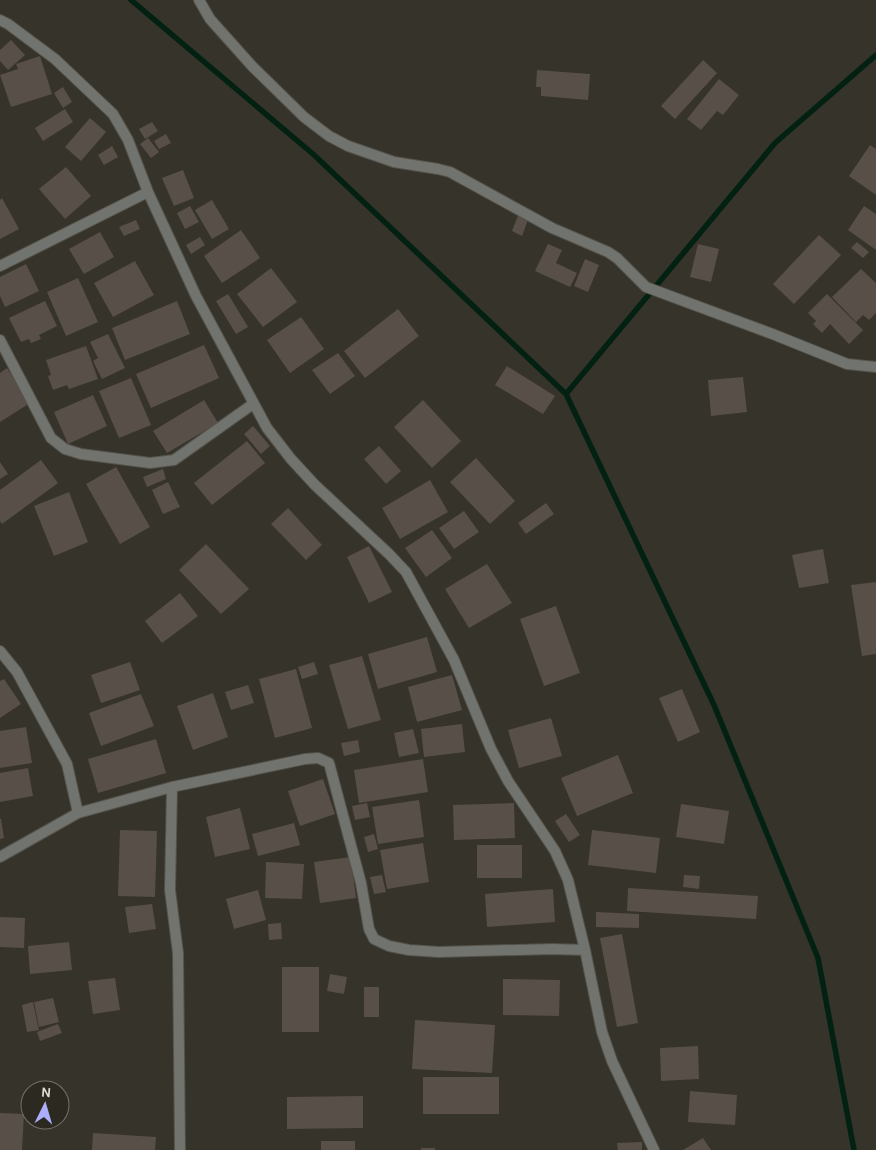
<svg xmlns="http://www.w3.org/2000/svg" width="876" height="1150" viewBox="0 0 876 1150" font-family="Karla,sans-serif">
  <rect width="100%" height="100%" fill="#36332a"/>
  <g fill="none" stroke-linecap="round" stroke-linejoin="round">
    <path stroke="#032112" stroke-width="5.5" d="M131 0 313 154 566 394 714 705 818 958 854 1150
      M566 394 775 143 876 55"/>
  </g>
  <path fill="#584f48" d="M11 40 25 55 8 70 0 61V50Z
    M40 56 52 94 11 107 0 75 18 69 16 64Z
    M703 60 717 73 675 119 661 106Z
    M537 70 590 74 588 100 541 96V87H536Z
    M719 79 739 95 723 115 717 111 701 130 687 119Z
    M63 87 72 102 63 108 54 93Z
    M65 109 73 122 43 141 35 128Z
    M90 118 106 132 81 161 65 147Z
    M152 122 158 131 145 139 139 129Z
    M166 134 171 143 159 149 154 141Z
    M148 138 159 152 151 158 140 144Z
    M870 145 876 149V195L849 176Z
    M112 146 118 157 104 165 98 155Z
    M66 167 91 196 65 219 39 189Z
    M183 170 194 198 174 206 162 178Z
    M2 198 19 229 0 239V200Z
    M212 200 229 229 212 239 195 210Z
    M190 206 199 222 185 229 177 213Z
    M864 206 876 214V250L848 230Z
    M519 213 529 217 522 236 512 231Z
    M136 220 140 229 124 236 119 227Z
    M241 230 260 258 222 283 204 256Z
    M100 232 114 257 84 274 69 249Z
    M819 235 841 255 794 304 773 284Z
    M200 237 205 245 191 254 186 245Z
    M857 242 869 252 863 258 851 248Z
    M548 244 562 250 556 263 577 273 570 287 535 271Z
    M698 244 719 249 711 282 690 277Z
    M585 259 599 265 588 292 574 286Z
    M135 261 154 295 113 317 94 283Z
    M26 264 39 291 5 307 0 296V277Z
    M271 268 297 302 263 327 237 294Z
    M861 269 876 283V313L869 320 863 315 856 322 832 297Z
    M78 278 98 322 66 336 47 292Z
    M228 294 248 327 236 334 216 301Z
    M827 294 863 330 849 344 830 324 822 333 813 324 816 321 808 313Z
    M45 301 57 326 39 335 41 339 31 343 29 339 21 342 9 318Z
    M177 301 190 334 125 360 112 328Z
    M398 309 419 336 365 378 344 351Z
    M301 317 324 349 290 373 267 340Z
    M108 334 125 368 102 379 93 361 98 358 90 342Z
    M204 345 219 378 151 408 136 374Z
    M86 346 98 379 69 389 67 385 53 390 48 376 51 375 46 360Z
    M338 353 355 376 330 394 312 370Z
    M507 366 555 396 543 414 495 385Z
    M7 368 30 403 0 422V373Z
    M743 377 747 412 711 416 708 380Z
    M131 378 151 425 119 438 99 391Z
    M93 395 107 426 68 444 54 412Z
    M204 400 218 423 167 453 153 431Z
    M423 400 461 441 432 468 394 427Z
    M253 426 270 446 261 454 244 434Z
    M247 441 265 463 212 505 194 483Z
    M379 446 401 471 386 484 364 459Z
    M476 458 515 501 490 524 450 482Z
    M41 460 58 483 2 524 0 521V490Z
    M0 462 8 474 0 479Z
    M116 467 150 527 120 544 86 484Z
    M163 469 166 479 147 487 143 477Z
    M430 480 448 512 400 539 382 508Z
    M168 482 180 507 163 514 152 490Z
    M69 492 88 542 54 556 34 506Z
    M546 503 554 514 526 534 518 523Z
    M288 508 322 545 306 560 271 524Z
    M464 511 479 532 454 549 439 528Z
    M432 530 452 558 426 577 405 548Z
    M206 544 249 589 221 614 179 570Z
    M369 546 392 592 369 603 347 557Z
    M823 549 829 583 799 588 792 555Z
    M487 564 512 603 469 628 445 589Z
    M876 582V654L862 656 851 585Z
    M180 593 198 616 162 643 145 621Z
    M556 606 580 673 544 686 520 619Z
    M427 637 437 672 378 689 368 654Z
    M362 656 381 720 348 729 329 665Z
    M130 662 140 690 101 703 91 675Z
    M314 662 318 674 302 679 298 667Z
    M296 669 312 728 275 738 259 679Z
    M452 675 462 710 417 722 408 687Z
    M4 679 21 704 0 718V681Z
    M248 685 254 703 231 710 225 692Z
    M682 689 700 732 678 742 659 698Z
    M213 693 228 737 193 750 177 706Z
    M141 694 154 726 101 746 89 713Z
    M551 718 562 756 519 768 508 730Z
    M462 724 465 752 424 757 421 729Z
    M26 727 32 763 0 768V731Z
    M413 729 419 753 399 757 394 733Z
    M156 739 166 773 98 793 88 759Z
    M358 740 360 752 344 756 341 743Z
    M618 755 633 793 577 816 561 778Z
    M423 759 428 792 359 803 354 770Z
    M28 768 33 796 0 802V773Z
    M323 779 335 814 300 826 288 791Z
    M419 800 424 837 378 844 372 807Z
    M367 803 370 817 355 820 352 806Z
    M514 803 515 838 454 840 453 805Z
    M681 804 729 811 724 844 676 837Z
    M240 808 250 849 215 857 206 817Z
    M566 814 580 835 569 842 555 821Z
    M0 819H1L4 838 0 839Z
    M294 823 300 845 258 856 252 834Z
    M120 830 157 831 155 897 118 896Z
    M592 830 660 838 656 873 588 865Z
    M374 834 378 849 368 852 364 837Z
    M423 843 429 882 387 889 380 850Z
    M477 845H522V878H477Z
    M351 857 356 898 320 903 314 862Z
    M266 862 304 864 302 899 265 898Z
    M382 875 386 892 374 894 370 877Z
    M684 875 700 876 699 889 683 887Z
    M628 888 758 896 756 919 627 911Z
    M553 889 555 922 487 927 485 894Z
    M258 890 266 920 234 929 226 899Z
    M152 904 156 929 129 933 125 907Z
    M596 912 639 914V928L596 927Z
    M0 917 25 918 24 948 0 947Z
    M281 923 282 939 269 940 268 924Z
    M622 934 638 1023 617 1027 600 938Z
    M69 942 72 970 30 974 28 946Z
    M282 967H319V1032H282Z
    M330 974 347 977 344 994 327 991Z
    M115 978 120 1010 93 1014 88 981Z
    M503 979 560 980 559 1016 503 1015Z
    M364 987H379V1017H364Z
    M53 998 59 1022 39 1027 34 1002Z
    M33 1002 39 1030 27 1032 22 1005Z
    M415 1020 495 1025 492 1073 412 1069Z
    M58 1024 62 1033 40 1041 37 1032Z
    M698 1046 699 1079 661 1081 660 1048Z
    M423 1077H499V1114H423Z
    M690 1091 737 1095 735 1125 688 1122Z
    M363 1096V1128L287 1129V1097Z
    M0 1113 24 1114 22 1150H0Z
    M93 1133 156 1137 155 1150H92Z
    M703 1138 711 1150H683Z
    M321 1141H355V1150H321Z
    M642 1142V1150H618L617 1143Z
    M421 1148H435V1150H421Z"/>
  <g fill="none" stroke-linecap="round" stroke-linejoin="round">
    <defs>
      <path id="minor" d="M199 0 210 19 252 66 304 117 329 136 348 146 394 162 438 169 450 172 552 228 608 252 617 258 646 287 775 335 847 364 876 367
        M0 20 8 24 55 59 113 114 128 140 148 192 196 296 267 428 291 459 315 485 389 554 406 572 454 660 491 749 508 781 555 851 568 880 585 950 602 1032 612 1061 654 1150
        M0 266 148 192
        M0 340 51 438 65 449 81 454 150 463 174 460 253 404
        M0 651 17 672 67 764 78 813
        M172 787 170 890 178 953 180 1150
        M0 857 78 813 172 787 305 759 318 758 329 763 361 883 369 929 374 939 389 946 409 950 439 952 552 949 585 950"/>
    </defs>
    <use href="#minor" stroke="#555249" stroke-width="12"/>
    <use href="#minor" stroke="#71736f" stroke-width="10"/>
  </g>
  <g transform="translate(45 1105) rotate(5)"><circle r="24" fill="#2c2920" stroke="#74716a"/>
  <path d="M0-4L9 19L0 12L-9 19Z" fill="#abaffb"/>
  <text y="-8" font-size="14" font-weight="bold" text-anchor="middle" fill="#e0ded8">N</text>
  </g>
</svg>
